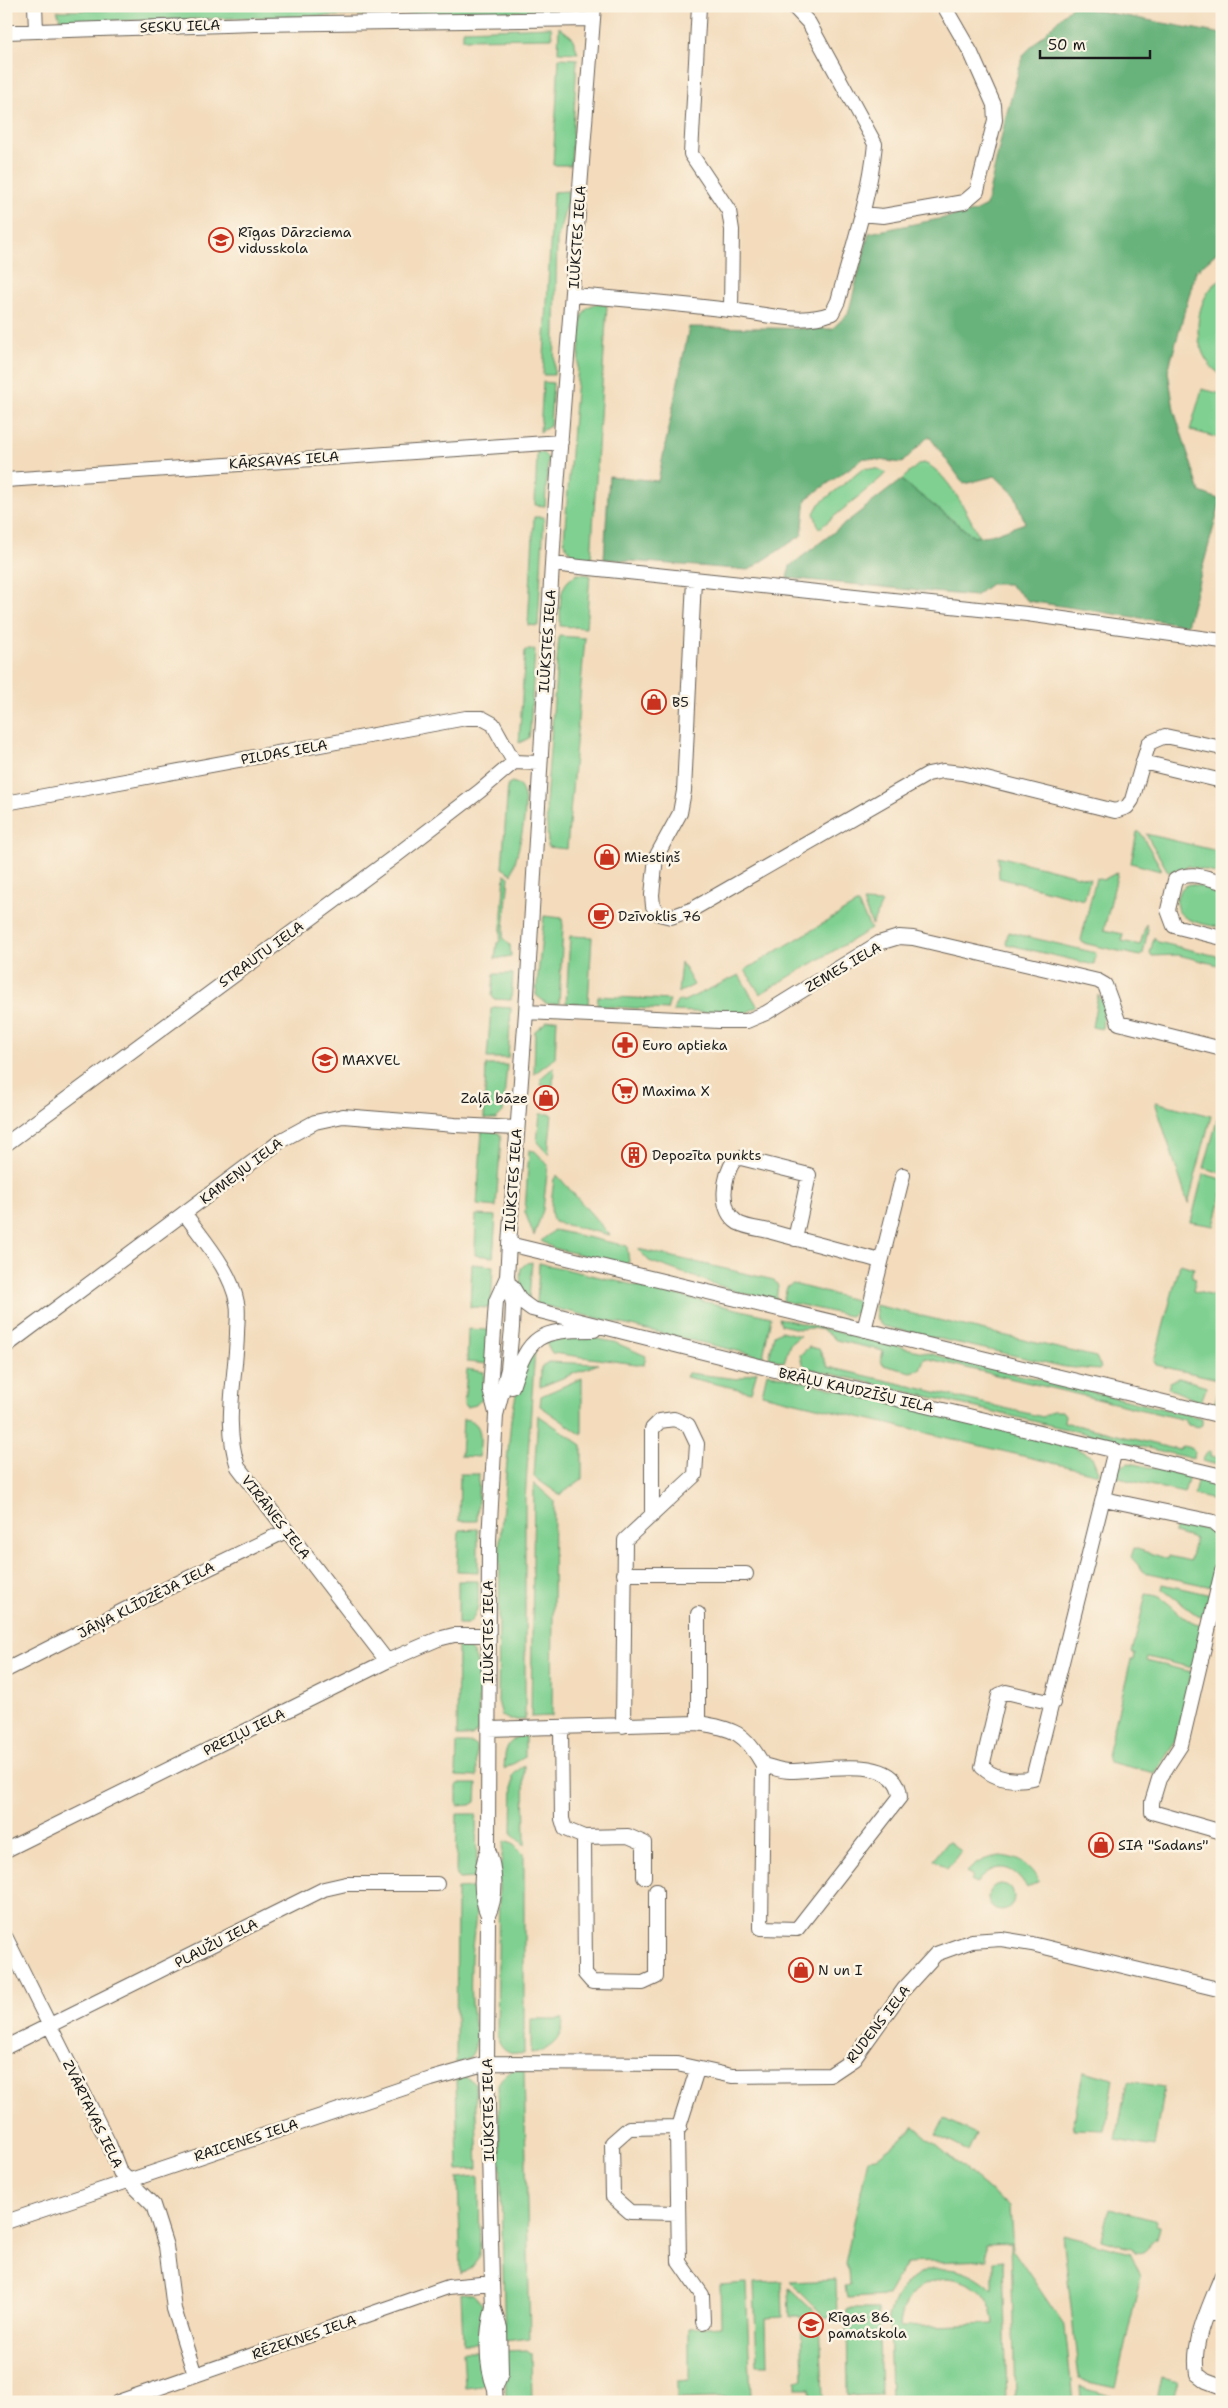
<svg xmlns="http://www.w3.org/2000/svg" width="1228" height="2408" viewBox="0 0 1228 2408" font-family="'Shantell Sans',sans-serif">
  <rect width="100%" height="100%" fill="#fcf5e5"/>
  <filter id="ink" filterUnits="userSpaceOnUse"><feTurbulence type="fractalNoise" baseFrequency=".02" numOctaves="2"/><feDisplacementMap in="SourceGraphic" scale="10" xChannelSelector="R" yChannelSelector="G"/><feConvolveMatrix kernelMatrix="1 2 1 2 8 2 1 2 1" color-interpolation-filters="sRGB"/></filter>
  <filter id="wash" filterUnits="userSpaceOnUse"><feTurbulence type="fractalNoise" baseFrequency=".0096" numOctaves="4" result="noise"/><feDisplacementMap in="SourceGraphic" scale="20" xChannelSelector="R" yChannelSelector="G"/><feGaussianBlur stdDeviation="1.12" result="paint"/><feColorMatrix in="noise" values="0 0 0 0 0 0 0 0 0 0 0 0 0 0 0 0 0 1.4 0 .05"/><feComposite in="paint" operator="in"/></filter>
  <g filter="url(#wash)">
    <rect width="100%" height="100%" fill="#f3dbbc"/>
    <path fill="#7fd091" stroke="#4e7656" fill-rule="evenodd" d="M314 6H552V11L62 22 57 11Z
      M551 27 552 38 463 39V30Z
      M559 27 572 37 578 53 558 52Z
      M559 58 577 59 571 165H553Z
      M568 191 567 202 557 241 554 375H543L553 192Z
      M1222 278V375C1189 357 1191 298 1222 278Z
      M595 304 607 305 591 560C576 559 568 555 564 540L582 316 588 307Z
      M543 382 553 383 550 426 540 432Z
      M1202 389 1222 394V439L1190 430Z
      M537 452 543 453 548 458 545 506 535 505Z
      M924 463C946 470 969 516 979 536L974 537 901 480 919 464Z
      M864 468 878 469 887 473 819 529 814 513 819 504Z
      M534 517H544L538 626 528 625Z
      M578 574 590 575 586 628 560 626C561 606 556 584 578 574Z
      M559 636 585 638 567 849 548 847 546 802Z
      M525 650H535L530 730 529 738 519 743Z
      M512 782C539 787 516 856 512 874L502 868 508 784Z
      M1137 832H1140L1161 868 1160 871 1131 863Z
      M1146 834 1222 852V875L1188 866 1170 872 1167 870Z
      M998 856 1090 879 1084 900 999 878Z
      M1118 872 1104 930 1123 934 1122 941 1140 945 1146 924 1148 929 1143 954 1140 956 1083 943 1081 940 1096 878 1103 880Z
      M505 874 509 877 503 938 510 945 511 956 495 959 497 943 500 941Z
      M1190 884 1222 891V928C1206 924 1171 922 1177 898 1179 890 1182 887 1190 884Z
      M863 902 882 903 872 925Z
      M856 904H858L871 929 760 994 745 970Z
      M544 916 562 918 563 926 559 1004H547L536 995Z
      M1008 932 1096 953 1094 965 1006 944Z
      M570 936 592 937 588 1005 566 1003Z
      M1154 937 1158 942 1221 957 1218 965 1178 955 1152 956 1150 953Z
      M681 962 694 985 678 993Z
      M494 974H513L511 1000 494 999 492 996Z
      M739 975 758 1007 743 1014 673 1011 677 1001H684Z
      M1098 995 1104 1003 1102 1029 1092 1027Z
      M598 996 670 1000 667 1010 597 1006Z
      M494 1007 511 1008 508 1058H487L491 1009Z
      M557 1019 555 1058 534 1074 535 1031 547 1021Z
      M486 1065H507L503 1112 496 1119H484Z
      M554 1067 553 1086 541 1085V1078Z
      M1155 1102 1211 1116 1188 1204Z
      M540 1114H552L548 1154 537 1142Z
      M1218 1117 1222 1118V1173L1204 1168Z
      M482 1130 499 1133 501 1138 496 1207 477 1205Z
      M529 1150 535 1151 548 1165 543 1210 534 1236 525 1212Z
      M1203 1174 1222 1179V1193L1214 1226 1191 1222Z
      M557 1175 610 1235 554 1222C548 1211 553 1191 554 1179Z
      M476 1215 496 1216 493 1257 475 1255Z
      M554 1230 627 1246 629 1262 625 1265 553 1248 541 1241Z
      M638 1249 774 1280 778 1286 776 1300 737 1292 649 1261Z
      M532 1262 529 1299C521 1288 519 1282 521 1268L527 1263Z
      M539 1263 771 1317 763 1357 537 1304Z
      M472 1264 493 1266 491 1308 470 1307Z
      M1180 1264 1194 1268 1192 1277 1196 1278 1193 1291 1222 1298V1380L1156 1365 1154 1361Z
      M793 1284 863 1302 861 1309 850 1316 783 1301 787 1287Z
      M875 1305 1096 1357 1101 1368 1099 1370 1065 1367 882 1326 877 1320Z
      M779 1318 1202 1418V1425L1198 1427 1188 1425 1185 1420 925 1358 920 1370 911 1372 883 1365 881 1361 883 1351 836 1340 823 1330 812 1328 799 1329 781 1325Z
      M468 1329 489 1330 487 1364 467 1362Z
      M781 1331 800 1336 790 1344 784 1362 769 1358 774 1335Z
      M578 1335 614 1342 646 1356 644 1365 552 1353 545 1341Z
      M809 1347 819 1349 828 1367 1043 1417 1052 1411H1062L1065 1415 1064 1422 1179 1450 1182 1446 1192 1448 1195 1451 1194 1459 807 1368 802 1363 800 1355Z
      M535 1350 525 1500V1720H510L502 1716 498 1701 500 1539 511 1419 522 1366Z
      M548 1362 598 1364 540 1387 541 1367Z
      M467 1369 484 1372 483 1397 476 1405 467 1407 464 1405Z
      M757 1371 751 1392 686 1377 688 1373 738 1379Z
      M767 1373 1070 1445 1092 1457 1099 1474 762 1394Z
      M582 1378V1435L540 1406 541 1396Z
      M1179 1378 1207 1386 1201 1402 1168 1388 1170 1382Z
      M1219 1388H1222V1407L1214 1405Z
      M538 1415 582 1445V1479L560 1495 534 1477Z
      M463 1419C485 1421 480 1439 479 1457L461 1456Z
      M1208 1451 1211 1452 1210 1457 1222 1459V1466L1202 1461Z
      M1129 1463 1189 1476 1184 1493 1114 1477 1120 1467Z
      M460 1474H479L477 1521H459Z
      M1198 1477 1222 1487V1502L1194 1495Z
      M534 1483 554 1501 552 1716 531 1717Z
      M1180 1525C1195 1528 1216 1527 1221 1543L1212 1587 1144 1572 1131 1557 1134 1548 1168 1559 1169 1556 1190 1561 1195 1539 1174 1533 1175 1527Z
      M478 1529V1572L457 1571 459 1530Z
      M458 1581H478C478 1597 481 1613 468 1624H458Z
      M1163 1584 1211 1595 1206 1618 1198 1616 1162 1589Z
      M1146 1594C1150 1595 1157 1595 1161 1598 1177 1608 1183 1622 1203 1626L1193 1668 1147 1657 1146 1661 1192 1672 1175 1741 1155 1773 1109 1762 1107 1755 1131 1660H1134L1135 1654 1132 1653Z
      M458 1645C465 1645 471 1648 474 1655 481 1666 478 1715 478 1731L472 1736H457Z
      M519 1736H525V1757L504 1769C505 1754 504 1744 519 1736Z
      M457 1743H472L476 1746 477 1777 456 1776Z
      M524 1765 525 1845 512 1835 513 1775Z
      M457 1784H477L476 1802 471 1805 457 1806Z
      M457 1814H476L477 1878 459 1879 456 1876Z
      M504 1841 513 1844 524 1855V2054C510 2054 502 2051 497 2037L499 1877Z
      M948 1841 961 1851 947 1869 934 1859Z
      M1002 1856C1021 1859 1029 1865 1039 1881L1027 1888C1014 1863 992 1861 976 1884L970 1881 973 1877 966 1873C977 1861 987 1857 1002 1856Z
      M988 1897a13 13 0 1 1 26 0a13 13 0 1 1-26 0Z
      M474 1888C481 1899 471 1944 471 1960 471 1974 470 1988 471 2002 472 2023 487 2059 456 2063L457 1889Z
      M531 2019H563C563 2039 550 2051 531 2053Z
      M512 2070H524L530 2338 505 2341 498 2084 504 2075Z
      M1083 2071 1114 2079 1105 2130 1073 2129Z
      M456 2077H466L475 2083 478 2169 458 2170Z
      M1127 2081 1164 2087 1154 2147 1116 2140Z
      M944 2119 976 2134 968 2151 936 2135Z
      M914 2126 1010 2208 1013 2250 1065 2327 1073 2402H1015L1011 2243 986 2244 987 2260 906 2263 887 2296 847 2298 845 2286 850 2285 849 2271 845 2263 868 2159 876 2158 910 2132Z
      M479 2176 480 2257 471 2268 461 2274 458 2178Z
      M1109 2208 1157 2221 1156 2225 1160 2226 1157 2238C1149 2242 1148 2257 1135 2253L1132 2248 1101 2239Z
      M1063 2235 1130 2252 1141 2275 1115 2388 1079 2380Z
      M1003 2260 1007 2402H891L889 2317C901 2263 956 2253 993 2290V2261ZM946 2278C973 2280 992 2296 994 2324L900 2327C901 2299 919 2281 946 2278Z
      M836 2280 837 2317H825L790 2282Z
      M782 2282 783 2317 766 2318 767 2365H757L754 2283Z
      M746 2283 751 2397 677 2399V2381L689 2380V2328L721 2326 720 2285Z
      M789 2288 820 2317 823 2398H811L810 2389H796V2380L803 2379 801 2317H790Z
      M461 2293 473 2294 482 2304 484 2343H463Z
      M847 2309H878L881 2395 848 2396Z
      M527 2350 531 2353 532 2402H506L505 2351Z
      M463 2351H484L485 2383 482 2386 465 2388Z
      M1162 2378 1178 2382 1174 2395 1164 2401 1157 2400Z
      M1080 2387 1114 2397 1113 2402H1081Z"/>
    <path fill="#67b27b" stroke="#42674c" d="M1072 6 1222 34V248L1196 271 1168 371 1174 410 1200 492 1221 500 1187 625 1028 601 1009 584H991L975 596 787 578 790 566 901 480 974 537 991 535 1025 523 1015 495 995 476 964 484 929 436 902 463 864 458 806 499 802 535 749 570 604 559 609 476 658 481 689 327 832 329 848 314 869 233 974 212 986 206 1006 116 1023 55Z"/>
  </g>
  <g filter="url(#ink)">
    <g fill="none" stroke-linecap="round" stroke-linejoin="round">
      <defs>
        <path id="minor" d="M35 6 36 30
          M699 6 691 154 729 211 732 230 731 310
          M6 32 256 24 593 19
          M861 214 883 216 964 202 977 191 995 120 994 105 971 53 944 6
          M573 295C625 299 678 304 730 310 763 313 800 326 832 313L838 301C852 249 870 197 875 144L809 23 793 6
          M6 480 561 442
          M552 564 1027 614 1222 641
          M694 580 684 791 680 813 656 857 652 895 653 906 659 914 671 917 693 909 928 774 943 771 962 773 1115 811 1127 807 1132 800 1143 762 1222 781
          M514 762 539 763
          M1143 762 1149 743 1165 736 1222 748
          M6 803 466 718H482L493 724 514 762
          M1222 882C1206 878 1190 870 1175 880L1168 910 1174 926 1222 938
          M526 1012 720 1021H747L766 1013 879 943 899 937 913 938 1098 981 1105 985 1119 1023 1222 1049
          M6 1144 398 854 480 791 514 762
          M185 1214C204 1241 231 1270 237 1303 239 1312 237 1324 237 1334 236 1379 223 1423 238 1467L387 1661
          M795 1239 809 1175 741 1158 735 1159C723 1176 718 1210 738 1223 747 1228 762 1229 772 1232 808 1242 844 1251 881 1261
          M509 1244 1222 1416
          M512 1286 521 1301 532 1309 791 1374 1222 1476
          M864 1330 903 1175
          M6 1346 282 1140 315 1122 343 1116 455 1125 516 1128
          M512 1387C529 1334 539 1330 594 1330
          M496 1413 490 1390 496 1301 507 1277
          M1104 1499 1214 1522 1222 1529
          M1222 1571 1181 1745 1159 1779 1152 1802V1812L1222 1832
          M624 1574H746
          M698 1614V1723
          M6 1670 172 1586 286 1531
          M1053 1703 1006 1692 999 1695 982 1767C996 1780 1014 1782 1033 1778L1115 1450
          M623 1726 625 1540 695 1475 697 1444 688 1425 674 1419 660 1421 652 1429V1516
          M561 1727 562 1819 565 1829 584 1837 585 1974 592 1982 643 1983 656 1977V1891
          M488 1729 698 1723C734 1729 745 1732 763 1765L761 1928 797 1929 900 1797C899 1752 818 1771 790 1771 781 1771 772 1767 763 1765
          M584 1837 628 1836 644 1843V1877
          M488 1849C495 1869 498 1895 488 1915
          M6 1850 387 1661 438 1639 454 1635H488
          M6 1938 109 2144 120 2172 153 2205 166 2246 174 2309 195 2375
          M6 2047 324 1889 346 1884H437
          M697 2070 677 2133 679 2262 702 2295 703 2322
          M678 2213 630 2212 613 2197 612 2143 629 2128 680 2127
          M6 2222 431 2079 487 2063 677 2064 732 2076 830 2075 854 2059 904 1989 936 1954 972 1941 1001 1939 1032 1944 1222 1990
          M1222 2275C1210 2305 1191 2342 1197 2374L1206 2381 1222 2387
          M493 2307C486 2334 485 2363 495 2389
          M1207 2312 1222 2316
          M118 2402 448 2287 492 2283
          M496 2402 495 2389 501 2373 500 2328 493 2306 492 2283 487 2063 488 1915C479 1895 480 1869 488 1849L489 1540 496 1415 508 1369 512 1328 513 1304 507 1277 509 1244 526 1012 555 513 594 6"/>
      </defs>
      <use href="#minor" stroke="#675f54" stroke-width="16"/>
      <use href="#minor" stroke="#fff" stroke-width="14"/>
    </g>
  </g>
  <defs>
    <symbol id="school-ring" viewBox="-11 -11 22 22"><circle r="9.5" fill="#fcf5e5" stroke="#c8321e" stroke-width="1.5"/><path d="M0-5L7-2L0 1L-7-2ZM-4 1L0 2.5L4 1V4Q0 6-4 4Z" fill="#c8321e"/></symbol>
    <symbol id="shop-ring" viewBox="-11 -11 22 22"><circle r="9.5" fill="#fcf5e5" stroke="#c8321e" stroke-width="1.5"/><path d="M-5-2.5h2.3a2.7 3.5 0 0 1 5.4 0H5L5.5 6h-11ZM-1.5-2.5h3a1.5 2.3 0 0 0-3 0Z" fill="#c8321e"/></symbol>
    <symbol id="cafe-ring" viewBox="-11 -11 22 22"><circle r="9.5" fill="#fcf5e5" stroke="#c8321e" stroke-width="1.5"/><path d="M-5.5-4.5H6V0H3Q3 3.5 0 3.5H-2.5Q-5.5 3.5-5.5 0ZM3-3.2v2h1.7v-2ZM-6 4.5H4V6H-6Z" fill="#c8321e"/></symbol>
    <symbol id="pharmacy-ring" viewBox="-11 -11 22 22"><circle r="9.5" fill="#fcf5e5" stroke="#c8321e" stroke-width="1.5"/><path d="M-2-6h4v4h4v4h-4v4h-4v-4h-4v-4h4Z" fill="#c8321e"/></symbol>
    <symbol id="supermarket-ring" viewBox="-11 -11 22 22"><circle r="9.5" fill="#fcf5e5" stroke="#c8321e" stroke-width="1.5"/><path d="M-6-5.5h2.5l.6 2H6L4.5 2H-2.5L-4.4-4H-6ZM-1.5 3.2a1.3 1.3 0 1 0 .1 0ZM3 3.2a1.3 1.3 0 1 0 .1 0Z" fill="#c8321e"/></symbol>
    <symbol id="building-ring" viewBox="-11 -11 22 22"><circle r="9.5" fill="#fcf5e5" stroke="#c8321e" stroke-width="1.5"/><path d="M-4-6H4V6H1V3H-1V6H-4ZM-2.5-4.3h1.7v1.8h-1.7ZM.8-4.3h1.7v1.8H.8ZM-2.5-1h1.7V.8h-1.7ZM.8-1h1.7V.8H.8Z" fill="#c8321e"/></symbol>
  </defs>
  <g fill-rule="evenodd">
    <use href="#school-ring" x="207" y="226" width="28" height="28"/>
    <use href="#shop-ring" x="640" y="688" width="28" height="28"/>
    <use href="#shop-ring" x="593" y="843" width="28" height="28"/>
    <use href="#cafe-ring" x="587" y="902" width="28" height="28"/>
    <use href="#pharmacy-ring" x="611" y="1031" width="28" height="28"/>
    <use href="#school-ring" x="311" y="1046" width="28" height="28"/>
    <use href="#supermarket-ring" x="611" y="1077" width="28" height="28"/>
    <use href="#shop-ring" x="532" y="1084" width="28" height="28"/>
    <use href="#building-ring" x="620" y="1141" width="28" height="28"/>
    <use href="#shop-ring" x="1087" y="1831" width="28" height="28"/>
    <use href="#shop-ring" x="787" y="1956" width="28" height="28"/>
    <use href="#school-ring" x="797" y="2311" width="28" height="28"/>
  </g>
  <g text-anchor="middle" dominant-baseline="central" stroke-width="5" stroke-linejoin="round" paint-order="stroke">
    <g font-size="14" fill="#1c1c1c" stroke="#fcf5e5">
      <text transform="translate(180 26) rotate(-2)">SESKU IELA</text>
      <text transform="translate(577 237) rotate(-86)">ILŪKSTES IELA</text>
      <text transform="translate(284 460) rotate(-4)">KĀRSAVAS IELA</text>
      <text transform="translate(547 641) rotate(-86)">ILŪKSTES IELA</text>
      <text transform="translate(284 752) rotate(-10)">PILDAS IELA</text>
      <text transform="translate(261 954) rotate(-36)">STRAUTU IELA</text>
      <text transform="translate(843 967) rotate(-30)">ZEMES IELA</text>
      <text transform="translate(241 1171) rotate(-37)">KAMEŅU IELA</text>
      <text transform="translate(513 1180) rotate(-86)">ILŪKSTES IELA</text>
      <text transform="translate(856 1390) rotate(13)">BRĀĻU KAUDZĪŠU IELA</text>
      <text transform="translate(276 1517) rotate(52)">VIRĀNES IELA</text>
      <text transform="translate(146 1600) rotate(-27)">JĀŅA KLĪDZĒJA IELA</text>
      <text transform="translate(488 1632) rotate(-90)">ILŪKSTES IELA</text>
      <text transform="translate(244 1732) rotate(-26)">PREIĻU IELA</text>
      <text transform="translate(216 1943) rotate(-27)">PLAUŽU IELA</text>
      <text transform="translate(878 2024) rotate(-52)">RUDENS IELA</text>
      <text transform="translate(488 2110) rotate(-91)">ILŪKSTES IELA</text>
      <text transform="translate(93 2114) rotate(64)">ZVĀRTAVAS IELA</text>
      <text transform="translate(246 2140) rotate(-18)">RAICENES IELA</text>
      <text transform="translate(304 2337) rotate(-19)">RĒZEKNES IELA</text>
    </g>
    <g font-size="14" fill="#1c1c1c" stroke="#fcf5e5" text-anchor="start">
      <text x="238" y="232">Rīgas Dārzciema<tspan x="238" dy="16">vidusskola</tspan></text>
      <text x="672" y="702">B5</text>
      <text x="624" y="857">Miestiņš</text>
      <text x="618" y="916">Dzīvoklis 76</text>
      <text x="642" y="1045">Euro aptieka</text>
      <text x="342" y="1060">MAXVEL</text>
      <text x="642" y="1091">Maxima X</text>
      <text x="528" y="1098" text-anchor="end">Zaļā bāze</text>
      <text x="652" y="1155">Depozīta punkts</text>
      <text x="1118" y="1845">SIA "Sadans"</text>
      <text x="818" y="1970">N un I</text>
      <text x="828" y="2317">Rīgas 86.<tspan x="828" dy="16">pamatskola</tspan></text>
    </g>
  </g>
  <rect width="1228" height="2408" fill="none" stroke="#fcf5e5" stroke-width="25"/>
  <path d="M1040 50v8h110v-8" fill="none" stroke="#1c1c1c" stroke-width="2.5"/>
  <text x="1048" y="50" font-size="15" fill="#1c1c1c" stroke="#fcf5e5" stroke-width="4" paint-order="stroke">50 m</text>
</svg>
